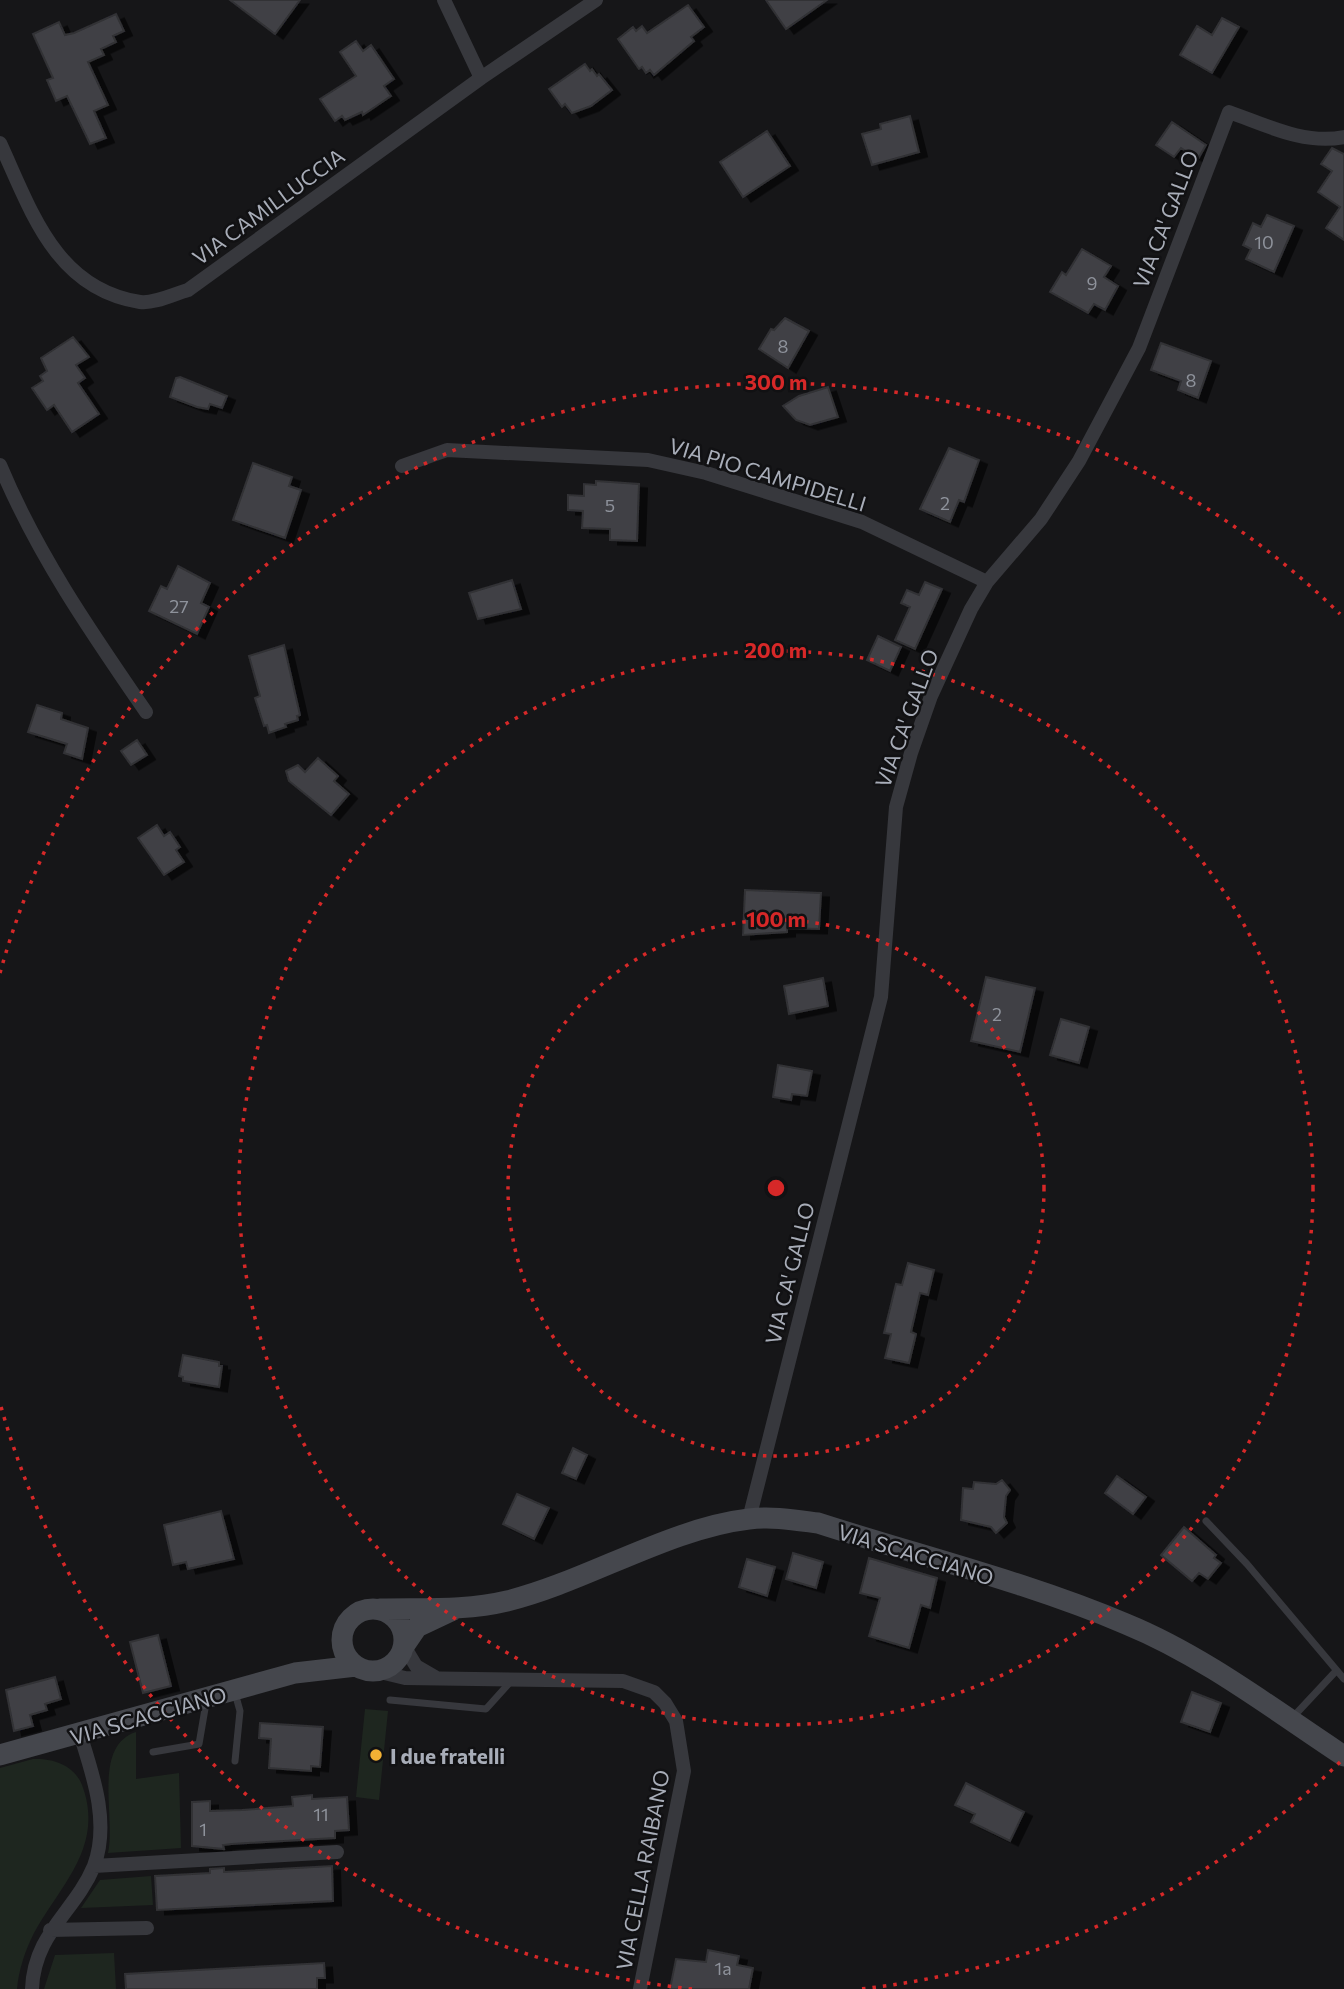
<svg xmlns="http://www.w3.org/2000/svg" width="1344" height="1989" viewBox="0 0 1344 1989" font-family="Commissioner,sans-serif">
  <defs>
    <filter id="shadow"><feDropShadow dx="8" dy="4.5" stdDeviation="0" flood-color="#0009"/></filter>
  </defs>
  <rect width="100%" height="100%" fill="#161618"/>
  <path fill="#1e261f" d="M365 1709 388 1711 379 1800 356 1797Z
    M136 1732V1779L179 1773 181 1848 108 1853C116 1818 92 1746 136 1732Z
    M33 1759C53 1758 74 1765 82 1785 105 1846 61 1884 34 1933 25 1951 19 1969 17 1989H0V1768Z
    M151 1876 153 1905 81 1908 100 1880Z
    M114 1953 116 1989H44L55 1955Z"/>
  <path fill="#404145" stroke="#303034" stroke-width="2" filter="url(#shadow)" d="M230 0H300L275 34Z
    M766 0H827L786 29Z
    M688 5 704 27 691 37 694 41 654 75 650 70 646 73 642 67 639 69 618 39 633 27 636 31 642 26 647 33Z
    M116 14 124 31 113 36 116 42 101 49 104 55 88 62 108 105 94 111 106 138 90 144 67 96 56 101 47 80 53 78 33 34 59 22 65 35 74 33Z
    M1222 18 1239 27 1212 73 1180 55 1197 26 1212 35Z
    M356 41 363 51 371 45 394 79 384 86 391 96 363 115 362 112 345 120 342 116 335 121 320 99 356 76 340 52Z
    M585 64 590 71 592 69 597 76 599 74 612 90 591 106 572 113 565 104 562 107 549 89Z
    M910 116 919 152 872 165 862 134 881 129 880 124Z
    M1172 122 1206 145 1198 159 1181 148 1174 157 1156 145Z
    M767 131 790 166 743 197 720 162Z
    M1332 148 1344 154V240L1326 228 1340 207 1318 192 1332 171 1321 164Z
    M1267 215 1294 226 1274 272 1246 259 1251 249 1243 245 1253 223 1261 227Z
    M1082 249 1111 266 1104 277 1118 286 1105 310 1094 304 1088 313 1050 292 1062 272 1066 275Z
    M785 318 809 331 788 368 759 349 771 329 774 330Z
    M73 337 89 357 76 365 85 378 78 383 99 414 72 432 54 405 47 410 32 388 43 381 40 376 47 371 41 358Z
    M1161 343 1211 361 1198 398 1178 390 1181 381 1151 370Z
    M180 377 227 396 222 408 210 404 208 409 197 407 170 397 176 378Z
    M828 387 838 417 810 425 796 420 783 406 799 396Z
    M949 448 979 460 964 502 959 500 950 522 920 509Z
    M253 463 292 477 289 486 301 490 285 538 233 520Z
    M596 481 639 484 637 541 610 540V529L582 528 583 511 568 510V495L584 496V484L596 485Z
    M178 566 210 583 201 603 209 607 197 634 149 611 161 586 167 589Z
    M512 580 521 609 478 619 469 593Z
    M925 582 942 589 915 649 895 640 910 607 901 603 907 590 919 595Z
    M878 636 901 647 890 671 867 660Z
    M284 645 300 715 297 716 298 720 285 724 286 727 269 733 267 725 264 726 255 698 260 696 249 656Z
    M37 705 62 713 61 719 88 728 82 759 64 753 67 744 28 732Z
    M137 740 147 755 131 765 121 751Z
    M318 758 338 776 334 781 349 794 331 815 289 781 286 771 298 765 305 772Z
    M157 825 164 836 170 832 180 847 176 850 184 862 164 875 138 838Z
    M745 890 821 893 819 929 787 928V932L743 935Z
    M986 977 1035 988 1020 1052 971 1041Z
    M823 978 828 1006 789 1014 784 986Z
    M1061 1019 1089 1027 1079 1063 1050 1055Z
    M778 1065 812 1071 807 1096 792 1094 791 1100 773 1097Z
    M908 1263 934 1270 928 1295 920 1293 911 1332 916 1334 909 1363 885 1358 891 1334 884 1333 896 1284 902 1285Z
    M183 1355 219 1362V1366H222L219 1387 183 1381V1377L179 1376Z
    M573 1448 587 1455 576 1479 562 1473Z
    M1117 1476 1146 1497 1133 1514 1105 1493Z
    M1002 1480 1010 1490 1006 1496 1004 1517 1007 1523 996 1533 991 1527 961 1520 963 1488 973 1489 974 1482 996 1484Z
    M517 1494 549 1508 534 1539 503 1524Z
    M221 1511 234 1559 188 1569 186 1562 173 1565 164 1525Z
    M1184 1527 1216 1555 1214 1558 1221 1563 1208 1579 1199 1573 1192 1581 1161 1555Z
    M793 1553 823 1562 816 1588 786 1579Z
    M869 1558 937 1578 930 1608 921 1605 909 1648 869 1636 880 1598 860 1593Z
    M747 1559 775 1567 767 1596 739 1587Z
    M158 1635 171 1686 143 1693 130 1642Z
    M55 1677 61 1699 45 1704 47 1710 30 1715 33 1726 14 1731 6 1690Z
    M1192 1692 1221 1703 1210 1732 1181 1722Z
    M260 1723 323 1727 320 1767 311 1766V1771L269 1768 271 1739 259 1738Z
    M966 1783 1024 1812 1010 1841 971 1822 975 1814 955 1805Z
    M312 1795V1799L347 1797 349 1830 335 1831V1838L232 1844 223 1845 224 1849 192 1846V1802L210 1801V1811L242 1810 293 1806 292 1797Z
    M332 1866 333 1901 157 1910 155 1876 210 1873V1869L224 1868V1872Z
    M708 1950 739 1956 737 1965 753 1968 749 1989H670L676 1959 706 1962Z
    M324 1963 325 1978H317V1989H126L125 1974Z"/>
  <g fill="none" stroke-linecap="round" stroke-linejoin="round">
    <path stroke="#37383d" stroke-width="7" d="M1206 1521 1247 1564 1344 1679
      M390 1700 486 1709 512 1680
      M1293 1717 1336 1671
      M153 1752 199 1744 206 1703
      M235 1761 240 1711 235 1693"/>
    <path stroke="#37383d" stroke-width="14" d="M444 0 481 78
      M0 143C31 210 55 289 140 302 154 304 174 294 188 290L481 78 596 0
      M0 465C37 554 91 632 146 712
      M402 466 447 450 648 460 706 473 862 522 987 582
      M749 1519 881 997 896 807 911 753 931 696 971 609 987 582 1041 519 1079 461 1139 348 1229 112C1266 125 1304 145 1344 137
      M404 1646 416 1666 435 1677
      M376 1671 405 1678 623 1681 654 1692 665 1703 676 1721 684 1771 640 1989
      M94 1866 337 1852
      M50 1930 147 1928
      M32 1989C34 1933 75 1912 94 1866 110 1823 93 1775 80 1734"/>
    <path stroke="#45474d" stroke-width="21" d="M342 1640a31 31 0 1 1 62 0a31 31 0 1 1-62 0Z
      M380 1609C422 1608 466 1611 507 1601 585 1582 670 1528 749 1519 772 1516 795 1520 818 1523 920 1556 1027 1582 1126 1624 1204 1656 1274 1710 1344 1756
      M404 1646 417 1627 453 1610
      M0 1755 295 1673 356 1666"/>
  </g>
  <g fill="none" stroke="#d62828" stroke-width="3.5" stroke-dasharray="3.5 7">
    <circle cx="776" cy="1188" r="268"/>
    <circle cx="776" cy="1188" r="537"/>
    <path d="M1340 1762A805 805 0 0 1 860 1989M692 1989A805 805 0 0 1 0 1403M0 973A805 805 0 0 1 1340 614"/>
  </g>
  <circle fill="#f2b134" stroke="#111113" stroke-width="2.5" cx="376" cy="1755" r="7"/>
  <g text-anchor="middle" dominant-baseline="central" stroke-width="5" stroke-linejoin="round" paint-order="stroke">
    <g font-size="18" fill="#8e929b">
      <text x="1264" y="242">10</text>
      <text x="1092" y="283">9</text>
      <text x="783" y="346">8</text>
      <text x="1191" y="380">8</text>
      <text x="945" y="503">2</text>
      <text x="610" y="505">5</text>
      <text x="179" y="606">27</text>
      <text x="997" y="1014">2</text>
      <text x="321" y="1814">11</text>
      <text x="203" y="1829">1</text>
      <text x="723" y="1968">1a</text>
    </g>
    <g font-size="21" fill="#a8adb8" stroke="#111113">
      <text transform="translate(268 206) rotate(-36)">VIA CAMILLUCCIA</text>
      <text transform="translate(1165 219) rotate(-69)">VIA CA' GALLO</text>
      <text transform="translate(768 474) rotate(17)">VIA PIO CAMPIDELLI</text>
      <text transform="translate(906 718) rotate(-70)">VIA CA' GALLO</text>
      <text transform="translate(789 1273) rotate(-76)">VIA CA' GALLO</text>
      <text transform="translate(916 1554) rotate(17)">VIA SCACCIANO</text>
      <text transform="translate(148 1715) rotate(-16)">VIA SCACCIANO</text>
      <text transform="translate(642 1870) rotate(-79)">VIA CELLA RAIBANO</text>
    </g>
    <g font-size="21" font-weight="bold" fill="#a8adb8" stroke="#111113" text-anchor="start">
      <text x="390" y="1755">I due fratelli</text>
    </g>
  </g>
  <circle cx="776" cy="1188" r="10" fill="#d62828" stroke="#111113" stroke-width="3.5"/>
  <g font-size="21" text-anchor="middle" font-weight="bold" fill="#d62828" stroke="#111113" stroke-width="5" stroke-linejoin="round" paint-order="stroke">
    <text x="776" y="390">300 m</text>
    <text x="776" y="658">200 m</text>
    <text x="776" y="927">100 m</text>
  </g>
</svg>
